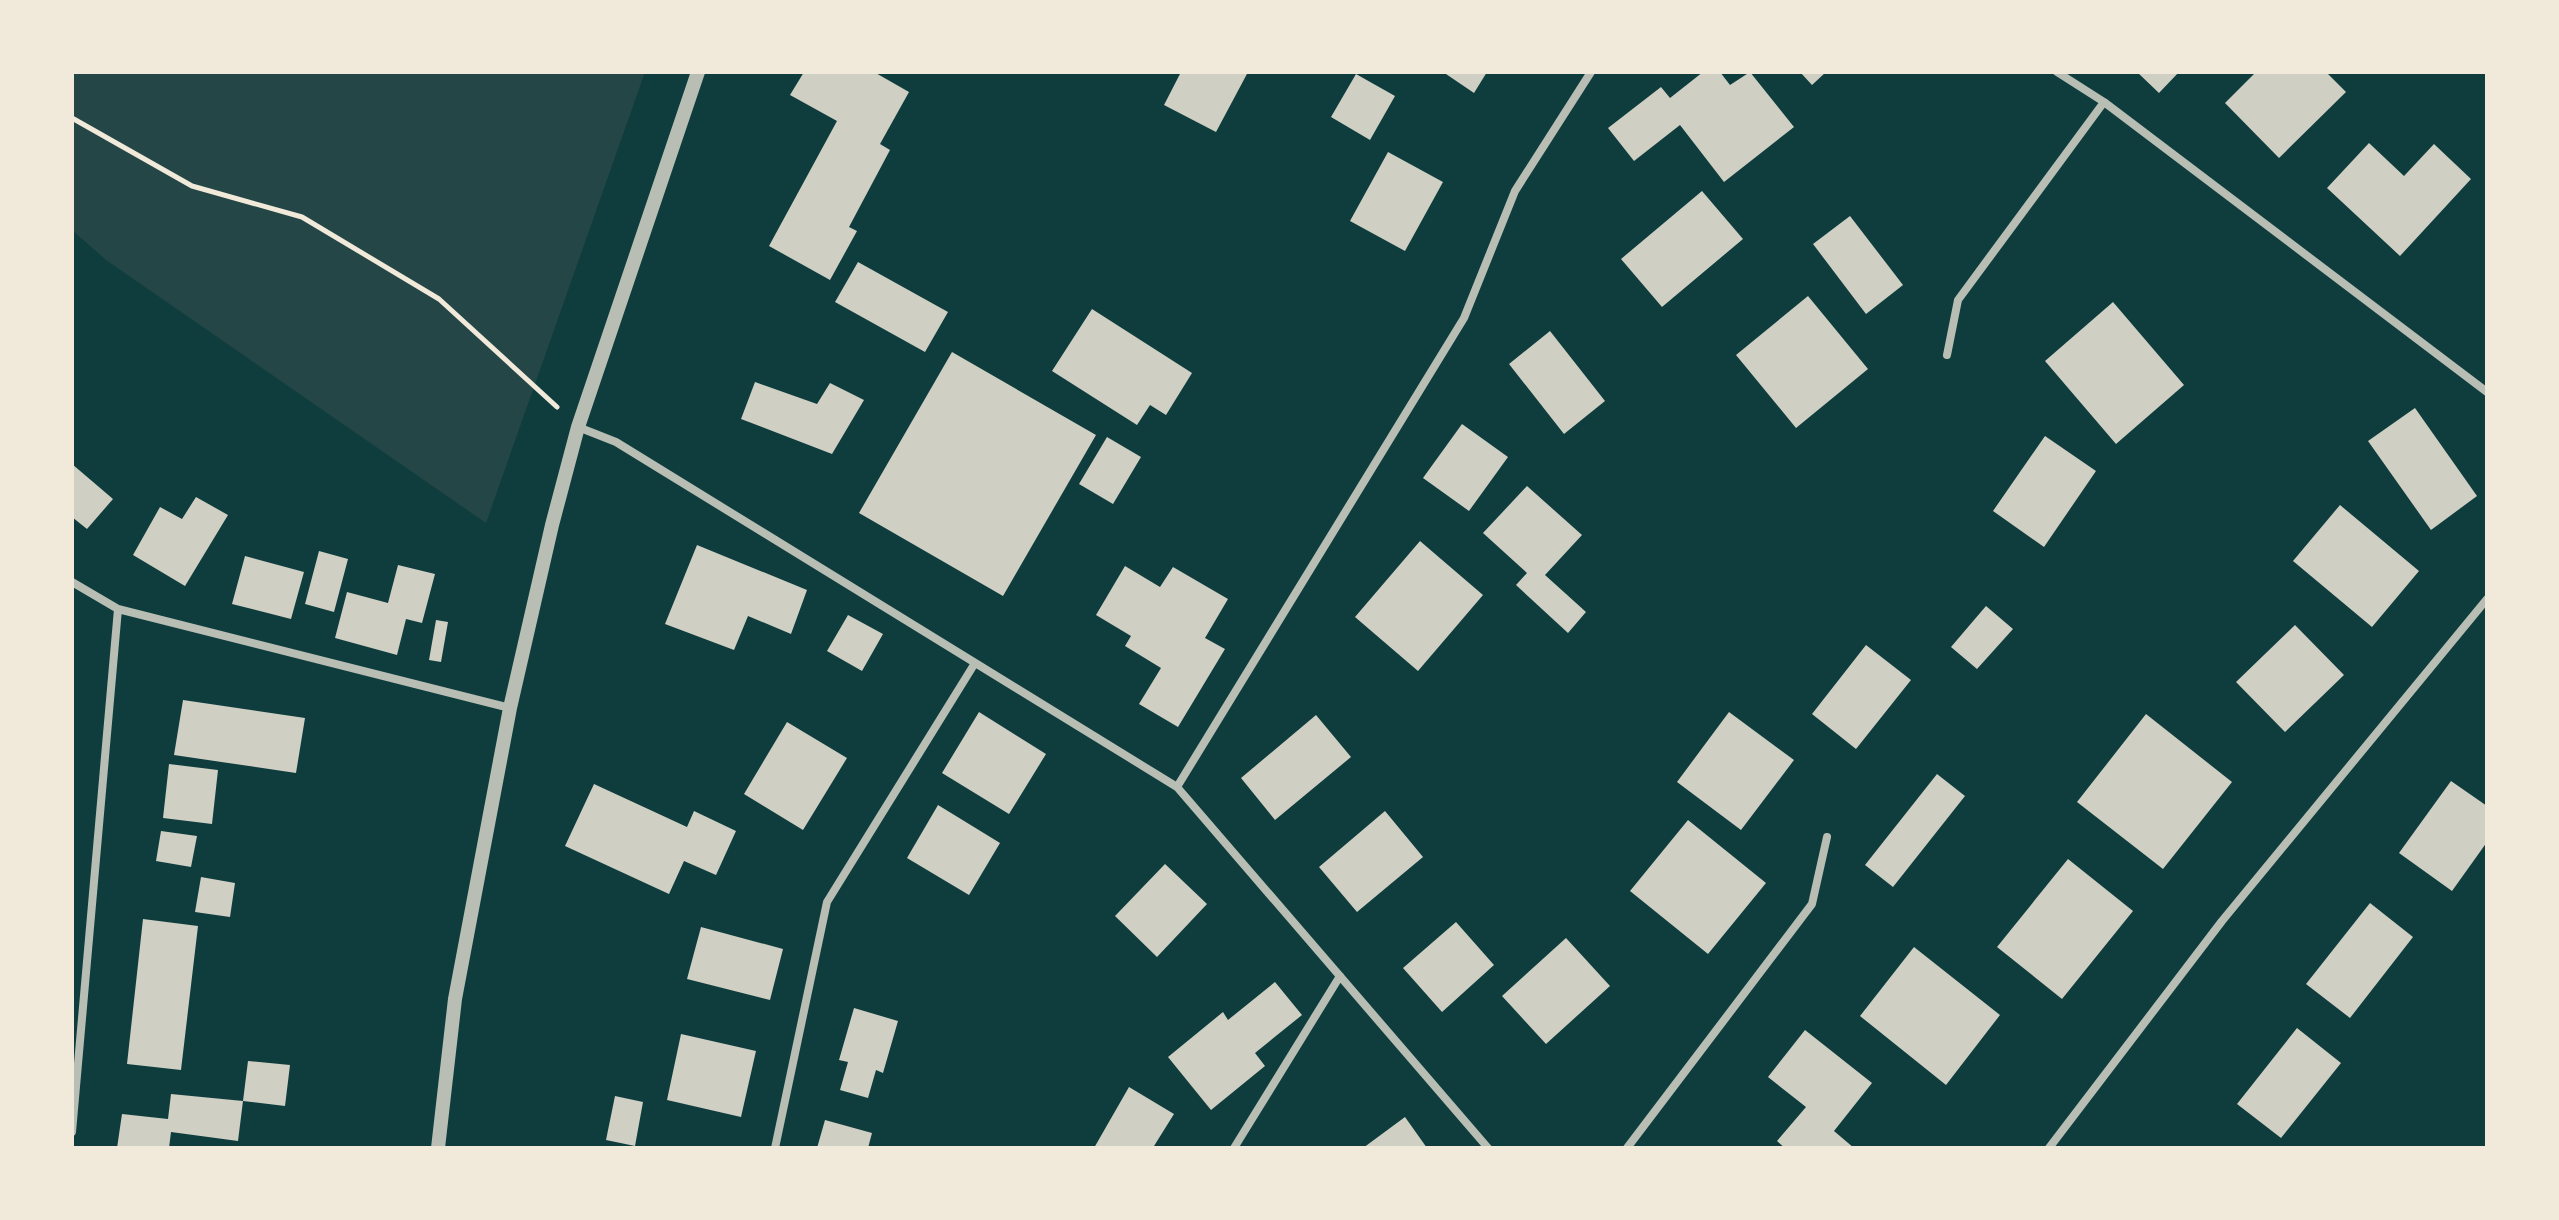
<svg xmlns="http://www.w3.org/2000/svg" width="2559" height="1220" viewBox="0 0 2559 1220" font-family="Lato,sans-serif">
  <rect width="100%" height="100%" fill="#0f3d3e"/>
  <path fill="#244646" d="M72 72H645L486 523 106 260 72 230Z"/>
  <path fill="#cfcfc3" d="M804 72H874L909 92 880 144 890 150 849 227 857 231 830 280 769 246 837 121 790 95Z
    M1181 72H1248L1216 132 1164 105Z
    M1443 72H1487L1474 93Z
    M1703 72H1720L1730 85 1750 72 1794 127 1724 182 1680 125 1634 161 1608 128 1661 87 1670 98Z
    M1800 72H1826L1812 85Z
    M2137 72H2179L2159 93Z
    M2256 72H2326L2346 92 2279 158 2225 103Z
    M1356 74 1395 96 1370 140 1331 117Z
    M2369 143 2404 176 2434 144 2471 179 2400 256 2327 188Z
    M1388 152 1443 182 1405 251 1350 221Z
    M1702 191 1743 239 1662 307 1621 259Z
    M1850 216 1903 285 1866 314 1813 244Z
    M858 262 948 312 925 352 835 302Z
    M1808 296 1868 369 1796 428 1736 355Z
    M2113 302 2184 385 2116 444 2045 361Z
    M1092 309 1192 373 1166 415 1150 405 1137 425 1052 371Z
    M1550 331 1605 401 1564 434 1509 364Z
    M952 352 1096 435 1003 596 859 513Z
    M755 382 817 404 830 383 864 400 832 454 741 419Z
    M2415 408 2477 496 2431 530 2368 441Z
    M1462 424 1508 457 1469 511 1423 478Z
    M2045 436 2096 471 2044 547 1993 511Z
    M1107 437 1141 457 1113 504 1079 484Z
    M72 464 113 499 87 529 72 517Z
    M1527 486 1582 535 1545 575 1586 612 1568 633 1516 585 1527 573 1483 533Z
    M196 497 228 515 185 586 133 555 160 507 182 519Z
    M2340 505 2419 571 2372 627 2293 561Z
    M1420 541 1483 595 1418 671 1355 617Z
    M697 545 807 590 791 634 748 616 734 650 665 624Z
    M319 551 348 559 334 612 305 604Z
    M245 556 304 572 291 619 232 604Z
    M398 565 435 574 422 623 406 619 397 655 335 638 347 592 388 603Z
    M1125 566 1160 587 1173 567 1228 599 1205 638 1225 649 1178 727 1139 704 1161 668 1125 646 1131 636 1096 615Z
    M1986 606 2013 629 1977 669 1951 647Z
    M848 615 883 634 862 671 827 651Z
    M436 620 448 622 441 662 429 660Z
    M2295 625 2344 675 2285 732 2236 682Z
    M1866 645 1911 680 1856 749 1812 714Z
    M183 700 305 718 296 773 174 755Z
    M979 712 1046 754 1009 814 942 773Z
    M1729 712 1794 760 1741 830 1677 782Z
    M2146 714 2232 782 2163 869 2077 802Z
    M1316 715 1351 757 1275 820 1241 778Z
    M787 722 847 758 803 830 744 794Z
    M169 764 218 770 212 824 163 818Z
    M1937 774 1965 796 1893 887 1865 865Z
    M2451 781 2487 806V842L2452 891 2399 853Z
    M594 784 687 827 694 811 736 831 716 875 684 861 669 894 565 846Z
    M938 805 1000 843 969 895 907 858Z
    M1385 811 1423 857 1357 912 1319 867Z
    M1688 820 1766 883 1708 954 1630 891Z
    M161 831 197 836 191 867 156 861Z
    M2068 859 2133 911 2062 999 1997 947Z
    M1165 864 1207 904 1157 957 1115 916Z
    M201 877 235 883 230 917 195 912Z
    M2370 903 2413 937 2350 1018 2306 984Z
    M143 919 198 926 181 1070 127 1064Z
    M1456 922 1494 965 1442 1012 1403 968Z
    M701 927 783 949 770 1000 687 979Z
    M1566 938 1610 986 1546 1044 1502 996Z
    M1914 947 2000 1015 1946 1085 1860 1016Z
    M1275 982 1302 1015 1255 1053 1265 1066 1211 1110 1168 1057 1223 1012 1228 1020Z
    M854 1008 898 1021 883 1073 876 1070 868 1098 840 1090 848 1062 839 1060Z
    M2297 1028 2341 1063 2281 1138 2237 1104Z
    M1805 1030 1872 1083 1834 1131 1854 1148H1785L1777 1141 1806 1107 1768 1077Z
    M681 1034 756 1051 741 1117 667 1100Z
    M248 1061 290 1065 285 1106 243 1101Z
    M1129 1087 1174 1114 1154 1146 1157 1148H1094Z
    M171 1094 243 1101 238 1141 171 1132 169 1148H117L122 1114 168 1119Z
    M615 1096 643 1102 635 1146 606 1140Z
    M1405 1117 1427 1148H1363Z
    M825 1120 872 1133 868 1148H817Z"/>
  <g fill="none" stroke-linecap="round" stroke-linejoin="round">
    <path stroke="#f1e9da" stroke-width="5" d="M72 118 192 186 302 217 439 299 557 407"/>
    <path stroke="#b8beb3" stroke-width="8" d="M2057 72 2104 102 2487 392
      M1947 355 1958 300 2104 102
      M578 427 616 442 1177 787 1488 1148
      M72 582 118 609 510 708
      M1177 787 1464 318 1515 191 1591 72
      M72 1132 118 609
      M775 1148 827 902 975 663
      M1234 1148 1340 976
      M1627 1148 1812 904 1827 837
      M2049 1148 2222 921 2487 599"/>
    <path stroke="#b8beb3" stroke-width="14" d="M438 1148 455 999 510 708 552 525 578 427 698 72"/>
  </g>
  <rect width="2559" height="1220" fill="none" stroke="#f1e9da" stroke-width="148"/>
</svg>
